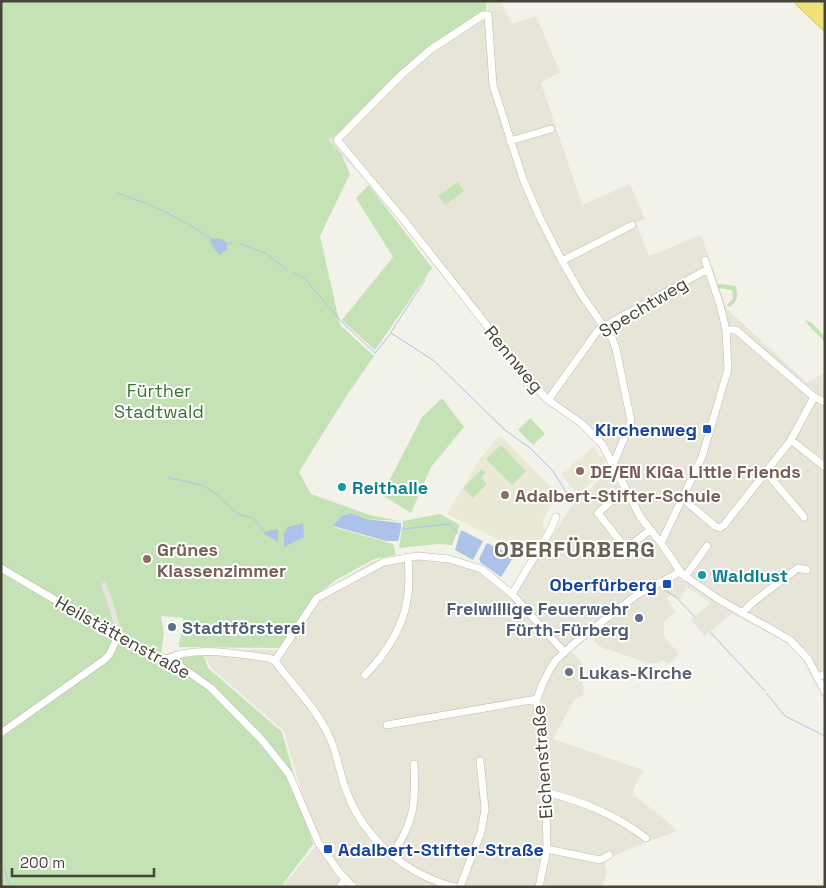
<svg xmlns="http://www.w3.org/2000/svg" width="826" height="888" viewBox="0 0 826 888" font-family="'Space Grotesk',sans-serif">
  <rect width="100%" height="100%" fill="#f3f2e9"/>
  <path fill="#e6e5d8" d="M489 1H499L513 24 536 16 560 72 541 83 582 205 630 184 645 219 636 223 649 256 701 235 727 309 807 383 822 374 825 375V702L804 662 797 652 779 638 732 614 704 636 691 620 711 603 687 587 679 600 671 594 667 598 675 612 664 622V636L679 654 669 664 662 660 657 663H647L608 649 606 651 589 637 571 651 581 662 584 695 574 700 553 739 643 770 633 790V795L660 815 677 831 644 843 604 860 607 872 602 887H286L284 884 317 845 284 731 210 667 205 655 206 649 283 650 316 597 371 562 418 551 472 562 515 593 571 507 612 468 597 443 537 388 342 139 363 115 436 47 488 13Z"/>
  <path fill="#eae9d5" d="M489 1H498L504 11H489Z
    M500 435 552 488 553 503 543 520 542 524 545 530 529 555 447 514 480 459Z
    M594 446 600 457 604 455 607 461 594 473V475L592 476 593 481 578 495 561 474Z"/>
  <path fill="#c5e2b7" d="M1 1H487L486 12 397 75 359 112 338 146 350 174 320 236 340 325 374 356 345 398 299 472 311 494 370 515 400 521C389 520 378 520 367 519 347 515 347 506 333 527L393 544 396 555 374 559 336 580 315 596 281 648 179 647 183 618 161 616 164 633 161 654 204 656 208 668 282 732 313 844 283 884 285 887H1Z
    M458 182 464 191 445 205 438 196Z
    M369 185 432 268 375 350 342 320 393 257 356 198Z
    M721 284 735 286C739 294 738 300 731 306L729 307 727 305 733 299 732 290 718 288 717 285Z
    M805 320 811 322 825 337V342L809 326Z
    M442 398 464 427 431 467 411 513 382 495 422 417Z
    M530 418 545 434 533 445 518 430Z
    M501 445 526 471 512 485 486 459Z
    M482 469 486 472 481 478 487 484 473 498 463 488Z
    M440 514 460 525 452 545 438 544 399 548 403 521Z"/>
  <path fill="#e5e4e0" d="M331 137 358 166 355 169 328 140Z
    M105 582 111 596 120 626 114 624 101 584Z"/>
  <path fill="#acc2e8" d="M210 238 222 239 227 243V250L219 255 211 244Z
    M350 513 366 519 401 523V529L398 541H386L333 526 341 516Z
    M303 523 304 537 284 547V533L288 527Z
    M278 529V542L264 534 265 532Z
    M461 530 483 541 473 560 455 550Z
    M487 543 512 555 513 558 501 577 481 563 479 559Z"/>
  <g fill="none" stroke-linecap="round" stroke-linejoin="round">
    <path stroke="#acc2e8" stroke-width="1" d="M116 193C150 203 181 218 210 238
      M227 243H234
      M240 244 267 254 287 270
      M294 273 304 278 343 323 375 353 391 333 433 360 506 431 529 447 553 471 571 500
      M391 332 425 280
      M169 478 202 485 215 493 238 514 253 518 265 532
      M403 529 450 524 458 534
      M663 589 677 598 695 617
      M710 632 765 691
      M767 694 785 716 825 736
      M1 859 2 861
      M5 870 10 887"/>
    <defs>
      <path id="minor" d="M510 141 551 129
        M562 261 632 225
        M726 330H736L814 397 825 402
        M548 400 599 329 708 269
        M791 440 825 467
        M613 465 631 421 616 349 612 338 583 297 562 261 539 216 523 179 493 85 488 15H483L430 50 399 77 337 140 403 219 532 383 548 400 581 423 602 444 641 518 661 543 682 574 718 599 790 640 808 659 825 692
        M766 472 804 517
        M625 489 598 513 626 549 650 530
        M682 498 715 526 720 528 724 525 791 440 814 397
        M661 543 702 457 728 369 726 330 720 305 705 260
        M1 568 118 637 151 654 173 661 211 688 262 740 289 774 318 842 339 872 353 887
        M685 577 707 546
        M512 594 550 531 556 517
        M742 613 753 602 798 568 807 570
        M166 659C197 645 236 654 269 658L275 661C293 686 316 708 329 736 337 752 339 771 345 787 362 837 403 873 454 887
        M275 661 317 598 384 562 418 556 449 559 481 569 512 594 564 652
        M365 675C384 656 403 628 407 600 410 586 409 571 408 557
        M818 677 825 674
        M387 725 537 699
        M1 733 104 660 109 655 118 637
        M546 792C584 802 614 814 646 838
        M547 849 600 860 609 855
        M392 856C414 820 416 806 414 764
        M340 887 345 879
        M460 887 481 832 485 809 480 761
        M539 887 547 849 545 761 537 708V699L542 685 550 669 556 660 577 641 638 594 680 572"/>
      <path id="highway" d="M800 1 825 25
        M812 1 825 14"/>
    </defs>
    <use href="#minor" stroke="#bdbbad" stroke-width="8"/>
    <use href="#highway" stroke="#ccba4a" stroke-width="11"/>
    <use href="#minor" stroke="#fff" stroke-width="7"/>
    <use href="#highway" stroke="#eee279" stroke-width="10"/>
  </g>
  <g fill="#1a4fb4" stroke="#fff" stroke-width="2">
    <rect x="702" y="424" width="10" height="10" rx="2.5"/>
    <rect x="662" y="579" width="10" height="10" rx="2.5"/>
    <rect x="323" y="844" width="10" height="10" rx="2.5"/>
  </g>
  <g fill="#8d6e63" stroke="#fff" stroke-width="2">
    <circle cx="580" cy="471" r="5"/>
    <circle cx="505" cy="495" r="5"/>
    <circle cx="147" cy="559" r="5"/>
  </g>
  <g fill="#0f9aa8" stroke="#fff" stroke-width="2">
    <circle cx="342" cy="487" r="5"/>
    <circle cx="702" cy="575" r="5"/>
  </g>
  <g fill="#5c6f8a" stroke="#fff" stroke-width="2">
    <circle cx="639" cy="618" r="5"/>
    <circle cx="172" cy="627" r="5"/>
  </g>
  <circle fill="#6b7280" stroke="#fff" stroke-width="2" cx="569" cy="672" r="5"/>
  <g text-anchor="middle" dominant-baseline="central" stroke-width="4" stroke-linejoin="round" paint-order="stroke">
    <g font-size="18" fill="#464338" stroke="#fff">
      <text transform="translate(643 307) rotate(-31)">Spechtweg</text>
      <text transform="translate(514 359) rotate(50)">Rennweg</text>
      <text transform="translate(123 637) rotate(29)">Heilstättenstraße</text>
      <text transform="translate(542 762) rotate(-94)">Eichenstraße</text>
    </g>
    <g font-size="18" fill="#3b7132" stroke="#fff">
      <text x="159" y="390">Fürther<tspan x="159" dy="21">Stadtwald</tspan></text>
    </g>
    <g font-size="18" font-weight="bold" fill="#164399" stroke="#fff" text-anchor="end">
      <text x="697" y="429">Kirchenweg</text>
      <text x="657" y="584">Oberfürberg</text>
      <text x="338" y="849" text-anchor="start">Adalbert-Stifter-Straße</text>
    </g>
    <g font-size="18" font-weight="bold" fill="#785e54" stroke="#fff" text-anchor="start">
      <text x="590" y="471">DE/EN KiGa Little Friends</text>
      <text x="515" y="495">Adalbert-Stifter-Schule</text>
      <text x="157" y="549">Grünes<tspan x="157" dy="21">Klassenzimmer</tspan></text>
    </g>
    <g font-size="18" font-weight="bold" fill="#0d838f" stroke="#fff" text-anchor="start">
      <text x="352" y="487">Reithalle</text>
      <text x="712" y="575">Waldlust</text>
    </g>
    <g font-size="18" font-weight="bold" fill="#4e5e75" stroke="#fff" text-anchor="end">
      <text x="629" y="608">Freiwillige Feuerwehr<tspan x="629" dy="21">Fürth-Fürberg</tspan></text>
      <text x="182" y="627" text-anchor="start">Stadtförsterei</text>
    </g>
    <g font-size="18" font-weight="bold" fill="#5b616d" stroke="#fff" text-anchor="start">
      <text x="579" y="672">Lukas-Kirche</text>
    </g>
    <g font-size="22" font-weight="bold" letter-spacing="1" fill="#676351" stroke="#fff">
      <text x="575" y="549">OBERFÜRBERG</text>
    </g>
  </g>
  <rect width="826" height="888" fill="none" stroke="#464338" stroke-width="5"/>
  <path d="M12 868v8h142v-8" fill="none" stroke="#464338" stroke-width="2.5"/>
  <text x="20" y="868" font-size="15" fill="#464338" stroke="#ffffff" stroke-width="4" paint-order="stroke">200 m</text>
</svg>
